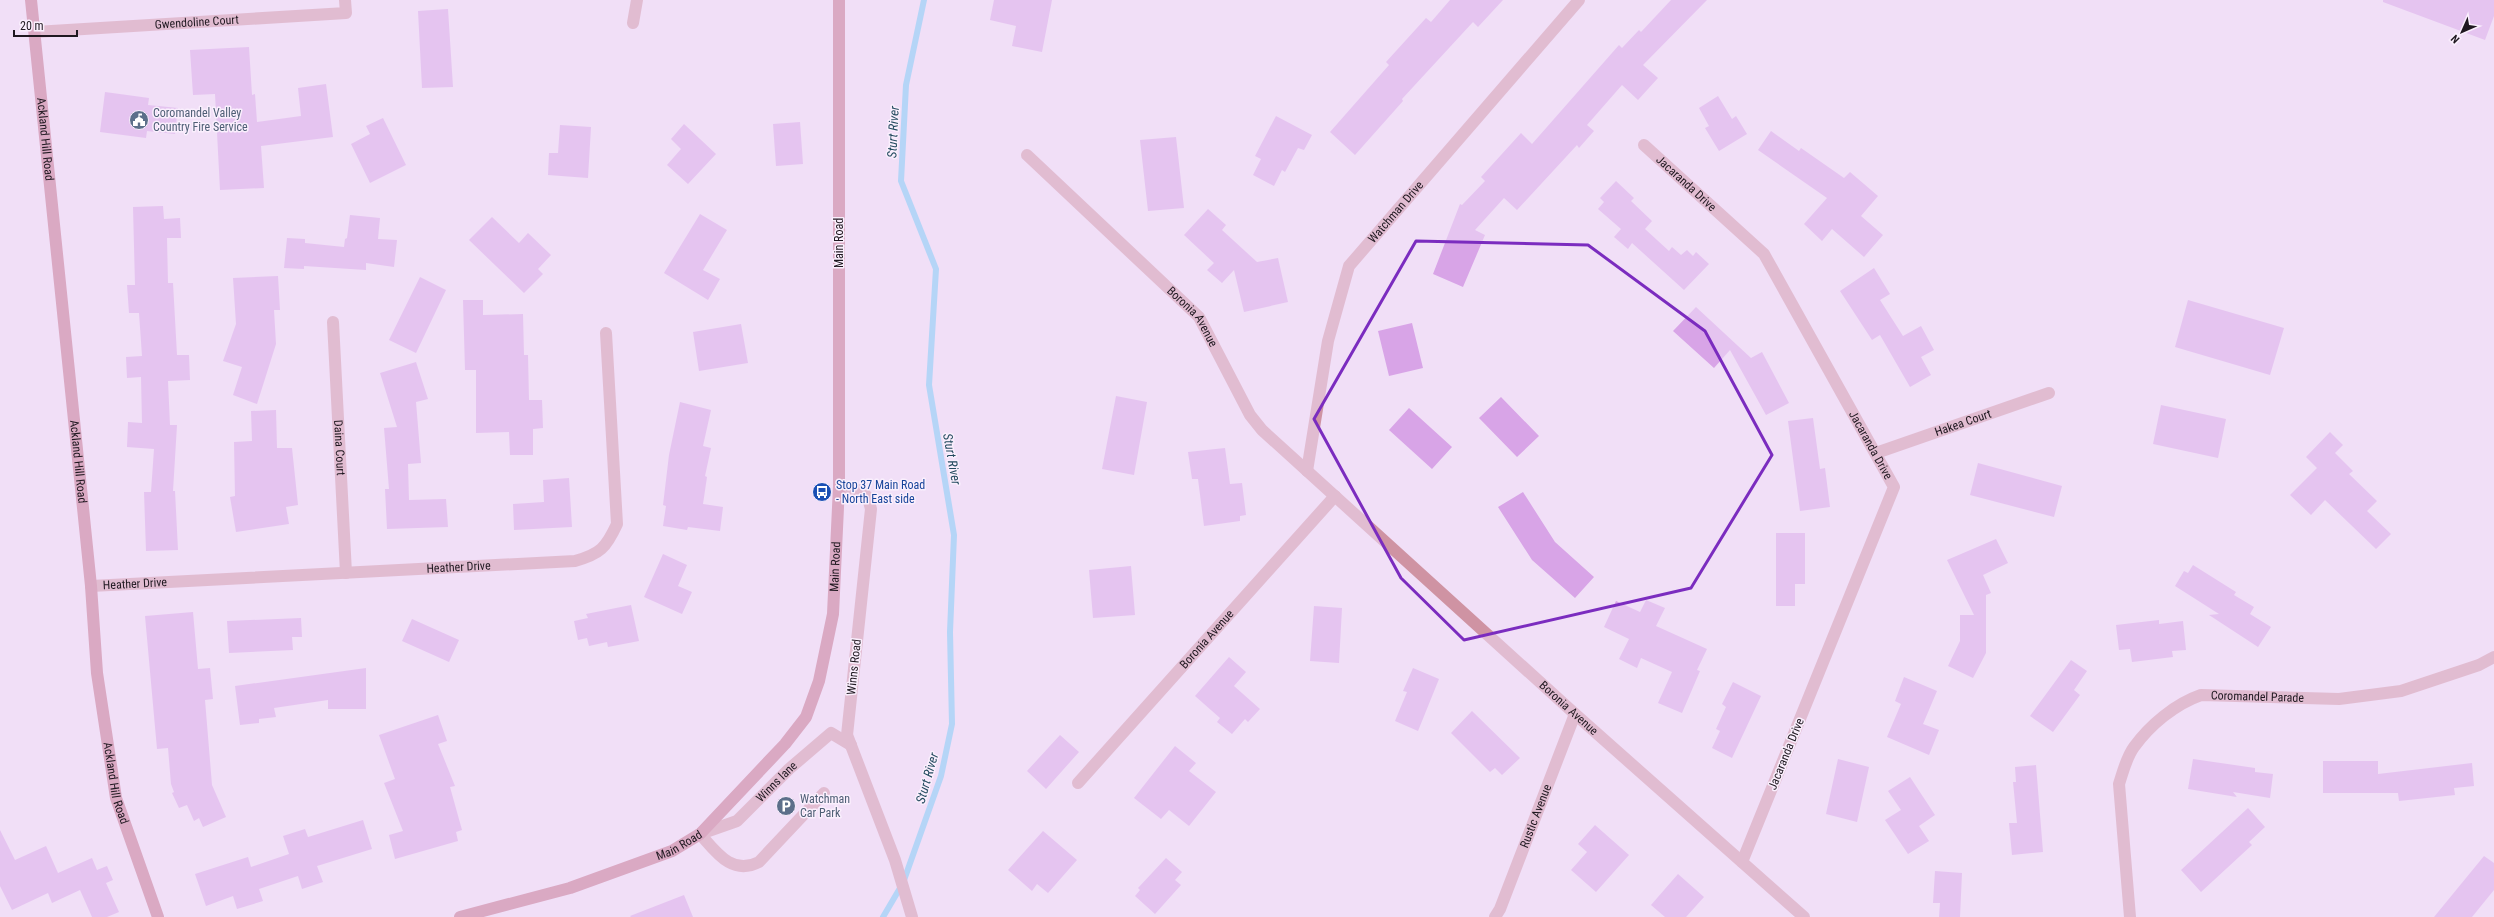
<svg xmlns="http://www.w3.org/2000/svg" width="2494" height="917" viewBox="0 0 2494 917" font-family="'Roboto Condensed',sans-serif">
  <rect width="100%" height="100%" fill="#f1dff7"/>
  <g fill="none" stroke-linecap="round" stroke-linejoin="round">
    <path stroke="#6ec9f7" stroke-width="6" d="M883 917 903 883 941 776 952 724 950 632 954 535 929 385 936 269 901 181 906 85 924 0"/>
  </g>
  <path fill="#d8a4e7" d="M994 0H1052L1042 52 1012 46 1016 26 990 20Z
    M1450 0H1503L1478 27 1473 22 1402 99 1403 101 1355 155 1330 132 1389 65 1386 62 1426 18 1431 22Z
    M1671 0H1707L1643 65 1658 78 1638 100 1622 85 1587 125 1594 131 1579 148 1577 145 1517 210 1504 198 1475 230 1485 235 1463 287 1433 274 1460 204 1462 205 1485 181 1481 177 1521 133 1532 144 1619 45 1622 48 1639 30 1641 32Z
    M2383 0H2494V16L2485 40 2383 2Z
    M448 9 453 87 422 88 418 11Z
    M249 47 252 95 255 94 257 122 301 116 298 88 326 84 333 137 261 146 264 188 220 190 215 94 193 95 190 50Z
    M105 92 149 98 148 105 178 108 175 134 147 131 146 138 100 132Z
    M1718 96 1732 119 1736 116 1747 134 1719 151 1705 128 1709 126 1699 108Z
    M1276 116 1312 135 1304 150 1298 148 1285 172 1282 170 1274 186 1253 175 1261 159 1255 156Z
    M383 118 406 165 370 183 351 144 370 134 366 126Z
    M800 122 803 164 776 166 773 124Z
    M684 124 716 154 688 184 667 165 681 149 671 139Z
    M560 125 591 127 588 178 548 175 549 153H558Z
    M1771 131 1799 151 1801 148 1844 178 1850 172 1878 196 1861 216 1883 235 1864 257 1832 229 1822 241 1804 224 1827 198 1758 150Z
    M1176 137 1184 208 1148 211 1140 140Z
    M1616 181 1634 198 1631 201 1652 221 1645 229 1669 251 1672 247 1681 255 1687 250 1693 256 1696 252 1709 264 1684 290 1632 243 1628 249 1614 237 1621 229 1598 209 1604 202 1600 198Z
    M163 206 164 219 180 218 181 238H167L168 283H173L177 355H189L190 380 168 381 170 425H177L173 491H175L178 550 146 551 144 492H151L154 449 127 447 128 422 142 423 141 377 127 378 126 357 142 356 139 313H129L127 285H135L133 207Z
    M1208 209 1226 225 1222 230 1257 262 1278 258 1288 302 1244 312 1234 270 1222 283 1207 270 1214 263 1184 235Z
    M700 214 727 230 703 270 720 279 708 300 664 273Z
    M350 215 380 218 378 239 397 240 394 267 366 263V270L304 266V269L284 268 287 238 305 239V243L344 247 345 239 347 238Z
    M492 217 519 243 528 233 551 255 538 269 543 274 524 293 469 240Z
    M1874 268 1890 294 1880 300 1903 336 1921 326 1934 350 1921 357 1931 375 1910 387 1880 335 1872 340 1840 291Z
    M278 276 280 310H274L276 344 257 404 233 395 242 367 223 361 236 324 233 278Z
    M420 277 446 290 416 353 389 340Z
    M463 300H483V315L523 314 524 355H528L529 400H542L543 428 533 429V455H510L509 432 476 433V370H465Z
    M2188 300 2284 328 2270 375 2175 347Z
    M1696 307 1751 358 1762 352 1789 403 1766 415 1730 350 1714 368 1673 331Z
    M1412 323 1423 368 1389 376 1378 331Z
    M741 324 748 363 699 371 693 332Z
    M416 362 428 399 416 402 421 463 408 464 409 500 446 499 448 527 387 529 385 489H389L384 428 397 427 380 373Z
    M1116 396 1147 402 1134 475 1102 469Z
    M1501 397 1539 436 1517 457 1479 418Z
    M680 402 711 410 703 446 711 448 705 476 707 477 703 504 723 507 720 531 688 527 687 530 663 526 666 506 663 505 669 455Z
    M2161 405 2226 419 2218 458 2153 444Z
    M1409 408 1452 447 1432 469 1389 430Z
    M276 410 277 448H292L298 505 286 507 289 524 236 532 230 497 235 496 234 442 252 441 251 411Z
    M1813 418 1820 469 1825 468 1830 507 1800 511 1788 421Z
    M2330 432 2343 445 2335 453 2353 471 2349 474 2377 501 2367 511 2391 534 2376 549 2325 500 2311 515 2290 495 2317 468 2306 457Z
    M1225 448 1230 484 1242 483 1246 515 1240 516V521L1204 526 1198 479H1192L1188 452Z
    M1978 463 2062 486 2054 517 1970 495Z
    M569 478 572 527 514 530 513 504 544 502 543 480Z
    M1523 492 1555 542 1594 577 1575 598 1532 560 1498 507Z
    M1776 533H1805V584H1795V606H1776Z
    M1996 539 2008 563 1983 575 1991 593 1986 595V653L1973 678 1948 666 1960 641V615H1974L1947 560Z
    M663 554 687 565 678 586 692 592 682 614 644 597Z
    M2193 565 2236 592 2234 595 2254 607 2250 614 2271 627 2258 647 2209 615 2219 614 2175 586 2184 571 2188 573Z
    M1131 566 1135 615 1093 618 1089 570Z
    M1646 600 1665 608 1656 626 1707 649 1697 670 1700 671 1682 713 1658 703 1672 672 1641 658 1637 668 1619 659 1629 639 1604 627 1616 601 1640 612Z
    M631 605 639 641 608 647 607 642 589 646 587 638 578 640 574 621 588 618 586 614Z
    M1314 606 1342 608 1339 663 1310 661Z
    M193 612 198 669 210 668 213 699 205 700 212 785 226 817 203 827 199 818 194 821 187 805 179 808 172 793 174 792 171 784 168 748 157 749 145 616Z
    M301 618 302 637H292L293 650 229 653 227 621Z
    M412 619 459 640 449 662 402 641Z
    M2159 620V624L2183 621 2186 650 2172 651 2173 657 2132 662 2130 649 2119 650 2116 625Z
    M1229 657 1246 672 1234 686 1260 709 1248 722 1245 719 1232 734 1217 722 1220 718 1195 696Z
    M2071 660 2087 671 2074 690 2080 695 2053 732 2030 716Z
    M366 668V709H328V700L274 708 276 717 259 719V723L240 725 235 686Z
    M1413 668 1439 679 1418 731 1395 721 1407 692 1403 691Z
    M1904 677 1937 691 1923 724 1939 730 1929 755 1887 737 1901 704 1895 701Z
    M1733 682 1761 696 1732 758 1712 748 1720 731 1716 729 1726 707 1722 704Z
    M1472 711 1520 758 1502 775 1495 768 1490 772 1451 733Z
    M438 715 447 741 438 744 455 786 450 787 462 830 456 832 458 841 395 859 389 835 403 831 384 783 395 779 379 735Z
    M1060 735 1079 752 1046 789 1027 771Z
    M1175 746 1196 763 1189 771 1216 792 1189 826 1169 810 1161 819 1134 798Z
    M1838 759 1869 767 1857 822 1826 814Z
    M2193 759 2255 768V772L2273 774 2270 798 2233 792 2237 797 2188 789Z
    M2323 761H2378V774L2472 763 2474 786 2454 788 2455 795 2399 801 2398 793H2323Z
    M2036 765 2043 852 2012 855 2009 823H2017L2013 782H2016L2015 767Z
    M1910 777 1935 815 1919 826 1929 841 1908 854 1885 820 1901 810 1888 791Z
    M2248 808 2265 827 2249 842 2252 845 2201 892 2181 870Z
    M363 820 372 849 317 866 323 882 302 889 298 876 259 889 263 901 237 909 233 896 206 906 195 874 248 857 251 867 289 854 283 836 305 829 308 837Z
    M1595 825 1629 855 1596 892 1571 870 1587 852 1578 844Z
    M0 830 15 860 46 846 58 873 92 858 97 870 107 866 113 880 106 883 119 912 107 917H92L80 890 52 903 48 893 12 910 0 886Z
    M1043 831 1077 860 1048 893 1037 884 1032 891 1008 870Z
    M2484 856 2494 863V890L2472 917H2434Z
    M1166 858 1182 872 1175 880 1181 885 1155 914 1135 896 1140 890 1138 888Z
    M1935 871 1962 873 1960 917H1939L1940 903H1933Z
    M1678 874 1704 897 1686 917H1665L1651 905Z
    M684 895 693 917H631L630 916Z"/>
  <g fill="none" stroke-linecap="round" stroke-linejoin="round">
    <path stroke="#cf93a3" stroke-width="12" d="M700 834C716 852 732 876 759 862L824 793"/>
    <g stroke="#cf93a3" stroke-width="12">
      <path d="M633 23 637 0"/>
      <path id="s1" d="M35 32 346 13 345 0"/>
      <path id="s2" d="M1644 145 1764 254 1894 487 1742 862"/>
      <path id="s3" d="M1027 155 1199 317 1250 415 1262 430 1575 714 1804 917"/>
      <path id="s4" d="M333 322 346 573"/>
      <path id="s5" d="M1876 453 2049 393"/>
      <path id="s6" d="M1307 471 1328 341 1349 266 1579 0"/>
      <path d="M839 486 862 491 868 498 871 509 847 735 895 860 912 917"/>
      <path id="s7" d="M91 586 575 561C600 554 606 548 617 524L606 333"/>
      <path id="s8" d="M1078 783 1335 496"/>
      <path id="s9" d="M700 834 737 821 789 769 831 733 851 745"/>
      <path id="s10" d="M1495 917 1500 909 1575 714"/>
      <path id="s11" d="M2130 917 2119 784C2123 772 2126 758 2134 747 2150 725 2175 704 2201 695L2339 699 2401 691 2479 665 2494 657"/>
    </g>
    <g stroke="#bf6883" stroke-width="12">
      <path id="s12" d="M31 0 91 586 97 673 116 798 158 917"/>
      <path id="s13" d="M460 917 570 888 672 851 700 834 785 744 806 717 819 681 833 614 839 486V0"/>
    </g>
  </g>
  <path d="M0 0H2494V917H0ZM1416 241 1588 245 1705 331 1772 455 1691 588 1464 640 1401 578 1314 419Z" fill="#f1dff7" fill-opacity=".55" fill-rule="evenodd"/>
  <path fill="none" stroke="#7b2cbf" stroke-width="3" stroke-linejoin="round" d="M1416 241 1588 245 1705 331 1772 455 1691 588 1464 640 1401 578 1314 419Z"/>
  <defs>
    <symbol id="civic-disc" viewBox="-11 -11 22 22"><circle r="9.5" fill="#5c6f8a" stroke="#faeffd"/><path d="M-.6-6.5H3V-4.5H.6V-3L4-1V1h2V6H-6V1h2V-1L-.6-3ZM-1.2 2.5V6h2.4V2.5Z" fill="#fff"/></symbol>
    <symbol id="bus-disc" viewBox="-11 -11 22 22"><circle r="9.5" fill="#1a4fb4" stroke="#faeffd"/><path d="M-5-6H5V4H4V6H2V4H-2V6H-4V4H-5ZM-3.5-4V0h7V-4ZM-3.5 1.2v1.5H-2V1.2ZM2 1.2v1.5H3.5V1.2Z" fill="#fff"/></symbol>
    <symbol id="parking-disc" viewBox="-11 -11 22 22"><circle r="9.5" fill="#5c6f8a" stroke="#faeffd"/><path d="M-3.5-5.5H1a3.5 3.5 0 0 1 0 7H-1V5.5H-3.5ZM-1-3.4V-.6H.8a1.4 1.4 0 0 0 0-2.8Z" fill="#fff"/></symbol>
  </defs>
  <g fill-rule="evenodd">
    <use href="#civic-disc" x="128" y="109" width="22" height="22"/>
    <use href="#bus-disc" x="811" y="481" width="22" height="22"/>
    <use href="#parking-disc" x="775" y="795" width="22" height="22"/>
  </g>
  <g text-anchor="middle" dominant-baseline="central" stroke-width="3" stroke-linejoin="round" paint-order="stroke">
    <g font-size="12" fill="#1f1820" stroke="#faeffd">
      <text stroke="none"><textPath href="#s1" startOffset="162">Gwendoline Court</textPath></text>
      <text stroke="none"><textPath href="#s12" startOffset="140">Ackland Hill Road</textPath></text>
      <text stroke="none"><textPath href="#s2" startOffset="57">Jacaranda Drive</textPath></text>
      <text stroke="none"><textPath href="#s6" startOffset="281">Watchman Drive</textPath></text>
      <text transform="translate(839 243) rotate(-90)">Main Road</text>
      <text stroke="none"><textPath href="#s3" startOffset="232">Boronia Avenue</textPath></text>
      <text stroke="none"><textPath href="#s5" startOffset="92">Hakea Court</textPath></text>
      <text stroke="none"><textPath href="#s2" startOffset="381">Jacaranda Drive</textPath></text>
      <text stroke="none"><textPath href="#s4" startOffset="126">Daina Court</textPath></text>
      <text stroke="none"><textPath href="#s12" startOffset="464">Ackland Hill Road</textPath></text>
      <text stroke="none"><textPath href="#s7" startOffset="368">Heather Drive</textPath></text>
      <text stroke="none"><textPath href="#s13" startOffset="567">Main Road</textPath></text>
      <text stroke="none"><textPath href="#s7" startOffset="44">Heather Drive</textPath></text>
      <text stroke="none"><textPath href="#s8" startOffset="193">Boronia Avenue</textPath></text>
      <text transform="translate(854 667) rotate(-84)">Winns Road</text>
      <text stroke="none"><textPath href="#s11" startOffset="316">Coromandel Parade</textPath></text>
      <text stroke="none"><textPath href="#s3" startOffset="780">Boronia Avenue</textPath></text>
      <text transform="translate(1786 754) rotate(-68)">Jacaranda Drive</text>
      <text stroke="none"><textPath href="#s9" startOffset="95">Winns lane</textPath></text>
      <text stroke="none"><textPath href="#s12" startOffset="788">Ackland Hill Road</textPath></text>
      <text stroke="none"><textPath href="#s10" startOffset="109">Rustic Avenue</textPath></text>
      <text stroke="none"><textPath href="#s13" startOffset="231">Main Road</textPath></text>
    </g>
    <g font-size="12" fill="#4e5e75" stroke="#faeffd" text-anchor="start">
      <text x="153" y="113">Coromandel Valley<tspan x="153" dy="14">Country Fire Service</tspan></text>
      <text x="800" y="799">Watchman<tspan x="800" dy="14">Car Park</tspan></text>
    </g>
    <g font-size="12" fill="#164399" stroke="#faeffd" text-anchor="start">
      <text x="836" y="485">Stop 37 Main Road<tspan x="836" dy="14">- North East side</tspan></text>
    </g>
    <g font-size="13" font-style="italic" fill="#244b5f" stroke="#faeffd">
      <text transform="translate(893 132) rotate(-87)">Sturt River</text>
      <text transform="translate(952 459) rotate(80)">Sturt River</text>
      <text transform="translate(927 778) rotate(-74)">Sturt River</text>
    </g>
  </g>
  <g transform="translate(2462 32) rotate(225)" stroke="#faeffd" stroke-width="3" paint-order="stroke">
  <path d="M0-3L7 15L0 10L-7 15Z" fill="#1f1820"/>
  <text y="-6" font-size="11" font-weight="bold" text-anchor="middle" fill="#1f1820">N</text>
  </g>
  <path d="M14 30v6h63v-6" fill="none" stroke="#1f1820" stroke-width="2"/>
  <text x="20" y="30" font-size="12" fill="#1f1820" stroke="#faeffd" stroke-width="3" paint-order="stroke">20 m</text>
</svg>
